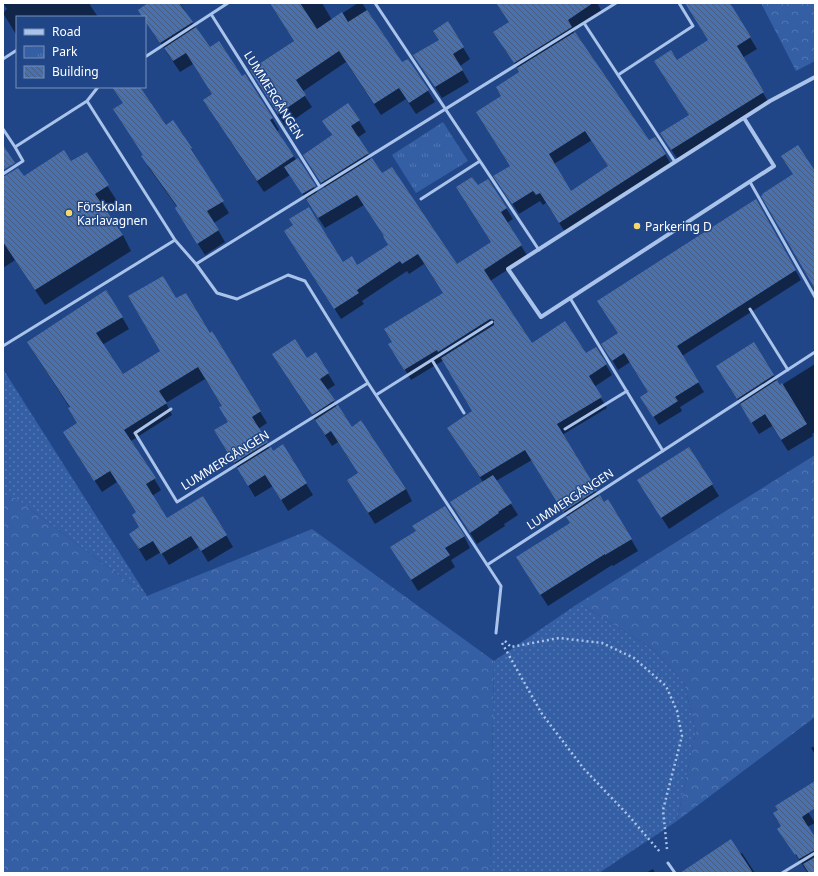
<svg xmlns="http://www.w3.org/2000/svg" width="818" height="876" viewBox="0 0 818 876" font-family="'Noto Sans',sans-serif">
  <defs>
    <pattern id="grass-dots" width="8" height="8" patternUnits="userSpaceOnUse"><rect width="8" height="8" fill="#345fa4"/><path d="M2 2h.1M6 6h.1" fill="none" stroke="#5277b2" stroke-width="1.8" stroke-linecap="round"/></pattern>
    <pattern id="forest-crowns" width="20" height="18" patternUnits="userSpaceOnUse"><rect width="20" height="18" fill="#345fa4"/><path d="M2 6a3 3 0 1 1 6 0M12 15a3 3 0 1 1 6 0" fill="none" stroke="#5277b2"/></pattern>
    <pattern id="park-tufts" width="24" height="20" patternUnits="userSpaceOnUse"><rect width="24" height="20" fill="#345fa4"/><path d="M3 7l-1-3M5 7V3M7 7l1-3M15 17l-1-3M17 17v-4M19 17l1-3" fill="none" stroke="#5277b2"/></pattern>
    <pattern id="building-back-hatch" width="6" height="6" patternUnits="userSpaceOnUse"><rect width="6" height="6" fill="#4970af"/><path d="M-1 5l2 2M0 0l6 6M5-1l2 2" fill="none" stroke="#4b5c79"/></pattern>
  </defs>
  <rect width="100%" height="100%" fill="#204687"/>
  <path fill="url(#grass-dots)" d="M3 369 147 596 14 497H3Z
    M579 603 654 650 684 683 696 731 677 821 599 873H490L494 661Z"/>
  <path fill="url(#forest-crowns)" d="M761 3H815V61L796 71Z
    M815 455V717L677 821 696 731 684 683 654 650 579 603Z
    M3 497H14L147 596 312 529 494 661 490 873H3Z"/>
  <path fill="url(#park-tufts)" d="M443 122 468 161 416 193 392 155Z"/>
  <path fill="#0007" fill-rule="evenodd" d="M3 3H90V5L98 17H17V36L3 13 7 9Z
    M150 3H180L209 48 242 77 272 118 279 130 277 131 318 193 325 189 311 167 332 136 324 121H359L366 132 357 138 371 160 382 175 457 265 492 243 478 187 506 208 513 219 507 223 528 257 490 281 532 344 586 354 596 348 612 375 594 387 607 408 562 435 603 503 608 500 638 551 613 566 612 565 548 606 517 558 571 523 532 460 496 481 518 515 504 524 505 526 477 544 451 503 483 482 455 439 474 412 444 360 411 380 390 344 444 294 424 264 409 274 407 271 362 301 364 304 341 319 292 241 342 264 357 266 389 245 385 236 364 205 325 228 290 175 264 192 211 112 213 95 193 64 180 72 146 22 145 17H143Z
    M271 3H322L332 20 358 3H362L402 64 408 60 435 102 416 114 406 99 381 115 346 62 302 92 312 107 285 126 258 82 294 41Z
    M503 3H597L602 12 573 31 649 142 665 154 671 164 565 232 546 203 543 205 540 201 519 214 501 186 511 166 477 113 502 96 520 72 501 43 510 23ZM592 140 609 167 571 192 554 164Z
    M686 3H729L757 49 742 58 769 103 678 160 661 134 689 116 677 61 709 41Z
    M448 23 470 59 460 66 469 82 442 98 415 56 440 41Z
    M113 87H139L165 127 191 148 198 160 197 161 229 213 214 223 225 242 205 255 183 220 177 207 149 168 143 156H144L127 106Z
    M86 153 117 201 104 209 123 235 131 251 45 305 15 260 3 268V190L71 162Z
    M756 201 801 280 682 356 704 392 680 407 682 411 659 425 647 406 649 392 630 362 618 370 603 344 619 334Z
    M176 299 209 334 211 333 267 423 258 429 270 449 273 452 283 446 313 495 288 511 273 486 255 497 222 442 229 422 223 406 205 379 166 403 172 415 131 441 161 490 152 496 167 520 226 535 233 547 208 562 199 547 169 565 161 552 146 561 137 546 140 528 137 513 117 482 102 492 71 444 78 424 70 408 35 354 122 317 129 329 102 345 122 375 161 351Z
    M754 344 780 386 815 364V432L812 434 813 436 788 451 772 426 759 434 724 378Z
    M316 354 335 385 327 390 337 407 352 428 406 489 412 501 375 524 348 481 359 474 338 442 332 446 280 366 307 360Z
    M689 448 719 496 669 529 645 492Z
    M464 536 470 548 451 560 455 567 418 591 398 559Z
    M815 746V754L811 748Z
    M797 794 815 823 807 827 815 839V873H808L785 839 782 826Z
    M742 853 755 873H701L740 854Z
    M653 869 655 873H646Z"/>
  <path fill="url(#building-back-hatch)" fill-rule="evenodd" d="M148 3H179L193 22 160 43 145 21V17H142L138 10Z
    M270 3H300L317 29 342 12 348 22 367 10 402 62 408 59 429 90 409 103 399 88 374 104 339 51 296 80 306 95 278 114 250 70 294 41Z
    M496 3H593L568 20 572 27 514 63 493 32 509 22Z
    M685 3H730L751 37 737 46 764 92 671 150 660 133 689 115 654 61 671 50 677 60 708 40Z
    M448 21 464 47 453 54 463 70 435 87 413 55 439 40 433 31Z
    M196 27 210 47 219 41 242 76 245 74 273 118 270 120 294 156 257 181 203 100 212 94 186 53 173 61 164 48Z
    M575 32 649 140 655 137 666 154 559 223 540 193 536 195 533 191 512 204 493 176 510 166 476 112 501 96 496 87 519 72 517 68ZM585 131 608 166 571 191 549 154Z
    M112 87H140L166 125 173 120 192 148 191 149 224 201 207 211 219 230 197 244 175 208 177 206 141 156 143 155 113 109 123 103Z
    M348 103 360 120 351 126 369 153 321 183 303 155 332 135 322 121Z
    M3 145 15 163 3 170Z
    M798 145 815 171V289L761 196 763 195 762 194 793 174 781 156Z
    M64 150 71 161 87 152 109 185 95 194 123 235 35 290 3 242V177L18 168 24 176Z
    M298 158 316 186 302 194 284 167Z
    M372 158 382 173 392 167 457 264 491 242 456 187 472 177 478 185 488 179 507 208 501 212 522 245 484 270 532 343 565 321 586 353 596 347 607 364 589 376 602 397 557 424 597 490 563 512 525 450 480 477 447 428 472 411 441 358 494 325V320L490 319 438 352 437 350 404 370 388 344 392 342 384 329 443 293 418 254 402 264 400 261 357 290 359 293 334 309 284 231 293 225 289 219 309 207 343 262 352 256 357 265 388 245 383 236H384L357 195 318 218 306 199Z
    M756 199 796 270 677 346 699 382 675 397 678 401 653 417 640 397 648 392 624 353 612 361 601 344 618 333 597 301Z
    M163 276 176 298 186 293 210 333 212 331 261 411 252 417 268 442 234 463 214 430 228 422 219 407 222 406 198 367 159 391 167 403 124 430 156 478 146 484 167 518 203 496 227 535 201 551 191 536 161 554 153 541 139 549 129 534 139 527 132 515 136 512 110 471 94 481 63 432 77 423 68 408 70 407 27 342 106 290 123 317 96 333 123 374 160 351 128 296Z
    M295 339 307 358 316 352 329 373 320 379 335 400 312 415 272 354Z
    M754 342 774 375 737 399 716 366Z
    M777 380 780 385 782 383 807 424 781 440 765 414 751 423 740 404Z
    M338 405 352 427 361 420 406 489 368 513 347 480 358 473 331 431 325 435 315 420Z
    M283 444 307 483 281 500 265 475 248 486 237 468 271 447 273 451Z
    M689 447 713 484 661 518 637 480Z
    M493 475 512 503 498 512 499 513 470 533 450 502Z
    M600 495 604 502 608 499 632 539 605 555V554L540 595 516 557 570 523 566 517Z
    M445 506 465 536 445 548 450 555 411 580 390 547 416 531 412 526Z
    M815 781V808L802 817 815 837V850L799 859 796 854 795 855 777 829 781 826 773 813 778 810 775 806Z
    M731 839 753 873H680Z
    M815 857V873H809L803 864Z"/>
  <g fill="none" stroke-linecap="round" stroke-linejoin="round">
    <path stroke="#aac3ea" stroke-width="2.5" stroke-dasharray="2 3" stroke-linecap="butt" d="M505 641 511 647 559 638 602 643 634 658 666 686 677 711 682 736 663 810 667 849
      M502 643 542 714 584 769 628 815 660 852"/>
    <path stroke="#aac3ea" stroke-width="3" d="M375 3 539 250
      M211 14 320 187
      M584 23 618 75 693 26 679 3
      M145 57 228 3
      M3 59 17 50
      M618 75 675 162
      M87 101 98 87
      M3 129 15 147 87 101 175 240 3 346
      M3 174 23 161 15 147
      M750 182 815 297
      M421 199 480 161
      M175 240 196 264 217 293 237 299 288 275 305 281 368 383 501 586 496 633
      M196 264 616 3
      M570 298 663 451
      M750 309 788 370
      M432 360 464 413
      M376 395 492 322
      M171 409 135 433 177 502 368 383
      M565 429 627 391
      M487 565 815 352
      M668 863 675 873
      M782 873 815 853"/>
    <path stroke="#aac3ea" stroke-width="4" d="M744 118 774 166 541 317 508 269 770 101 815 77"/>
  </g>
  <g fill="#f7d86b" stroke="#204687" stroke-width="1.5">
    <circle cx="69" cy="213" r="4"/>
    <circle cx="637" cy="226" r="4"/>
  </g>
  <g text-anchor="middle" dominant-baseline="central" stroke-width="3" stroke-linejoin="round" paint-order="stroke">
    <g font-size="12" fill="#fff" stroke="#204687">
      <text transform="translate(274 95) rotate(58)">LUMMERGÅNGEN</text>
      <text transform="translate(225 460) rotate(-32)">LUMMERGÅNGEN</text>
      <text transform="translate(570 499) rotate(-33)">LUMMERGÅNGEN</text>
    </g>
    <g font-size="12" fill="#fff" stroke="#204687" text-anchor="start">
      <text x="77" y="206">Förskolan<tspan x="77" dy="14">Karlavagnen</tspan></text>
      <text x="645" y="226">Parkering D</text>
    </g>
  </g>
  <rect width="818" height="876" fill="none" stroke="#ffffff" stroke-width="8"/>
  <rect x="16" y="16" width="130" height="72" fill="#204687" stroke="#7990b7"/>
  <rect x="24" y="29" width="20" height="6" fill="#aac3ea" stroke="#7990b7"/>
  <text x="52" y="36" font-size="12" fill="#ffffff">Road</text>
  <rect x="24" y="46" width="20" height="12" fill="url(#park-tufts)" stroke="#7990b7"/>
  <text x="52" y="56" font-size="12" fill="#ffffff">Park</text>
  <rect x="24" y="66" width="20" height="12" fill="url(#building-back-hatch)" stroke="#7990b7"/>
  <text x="52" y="76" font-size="12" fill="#ffffff">Building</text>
</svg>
